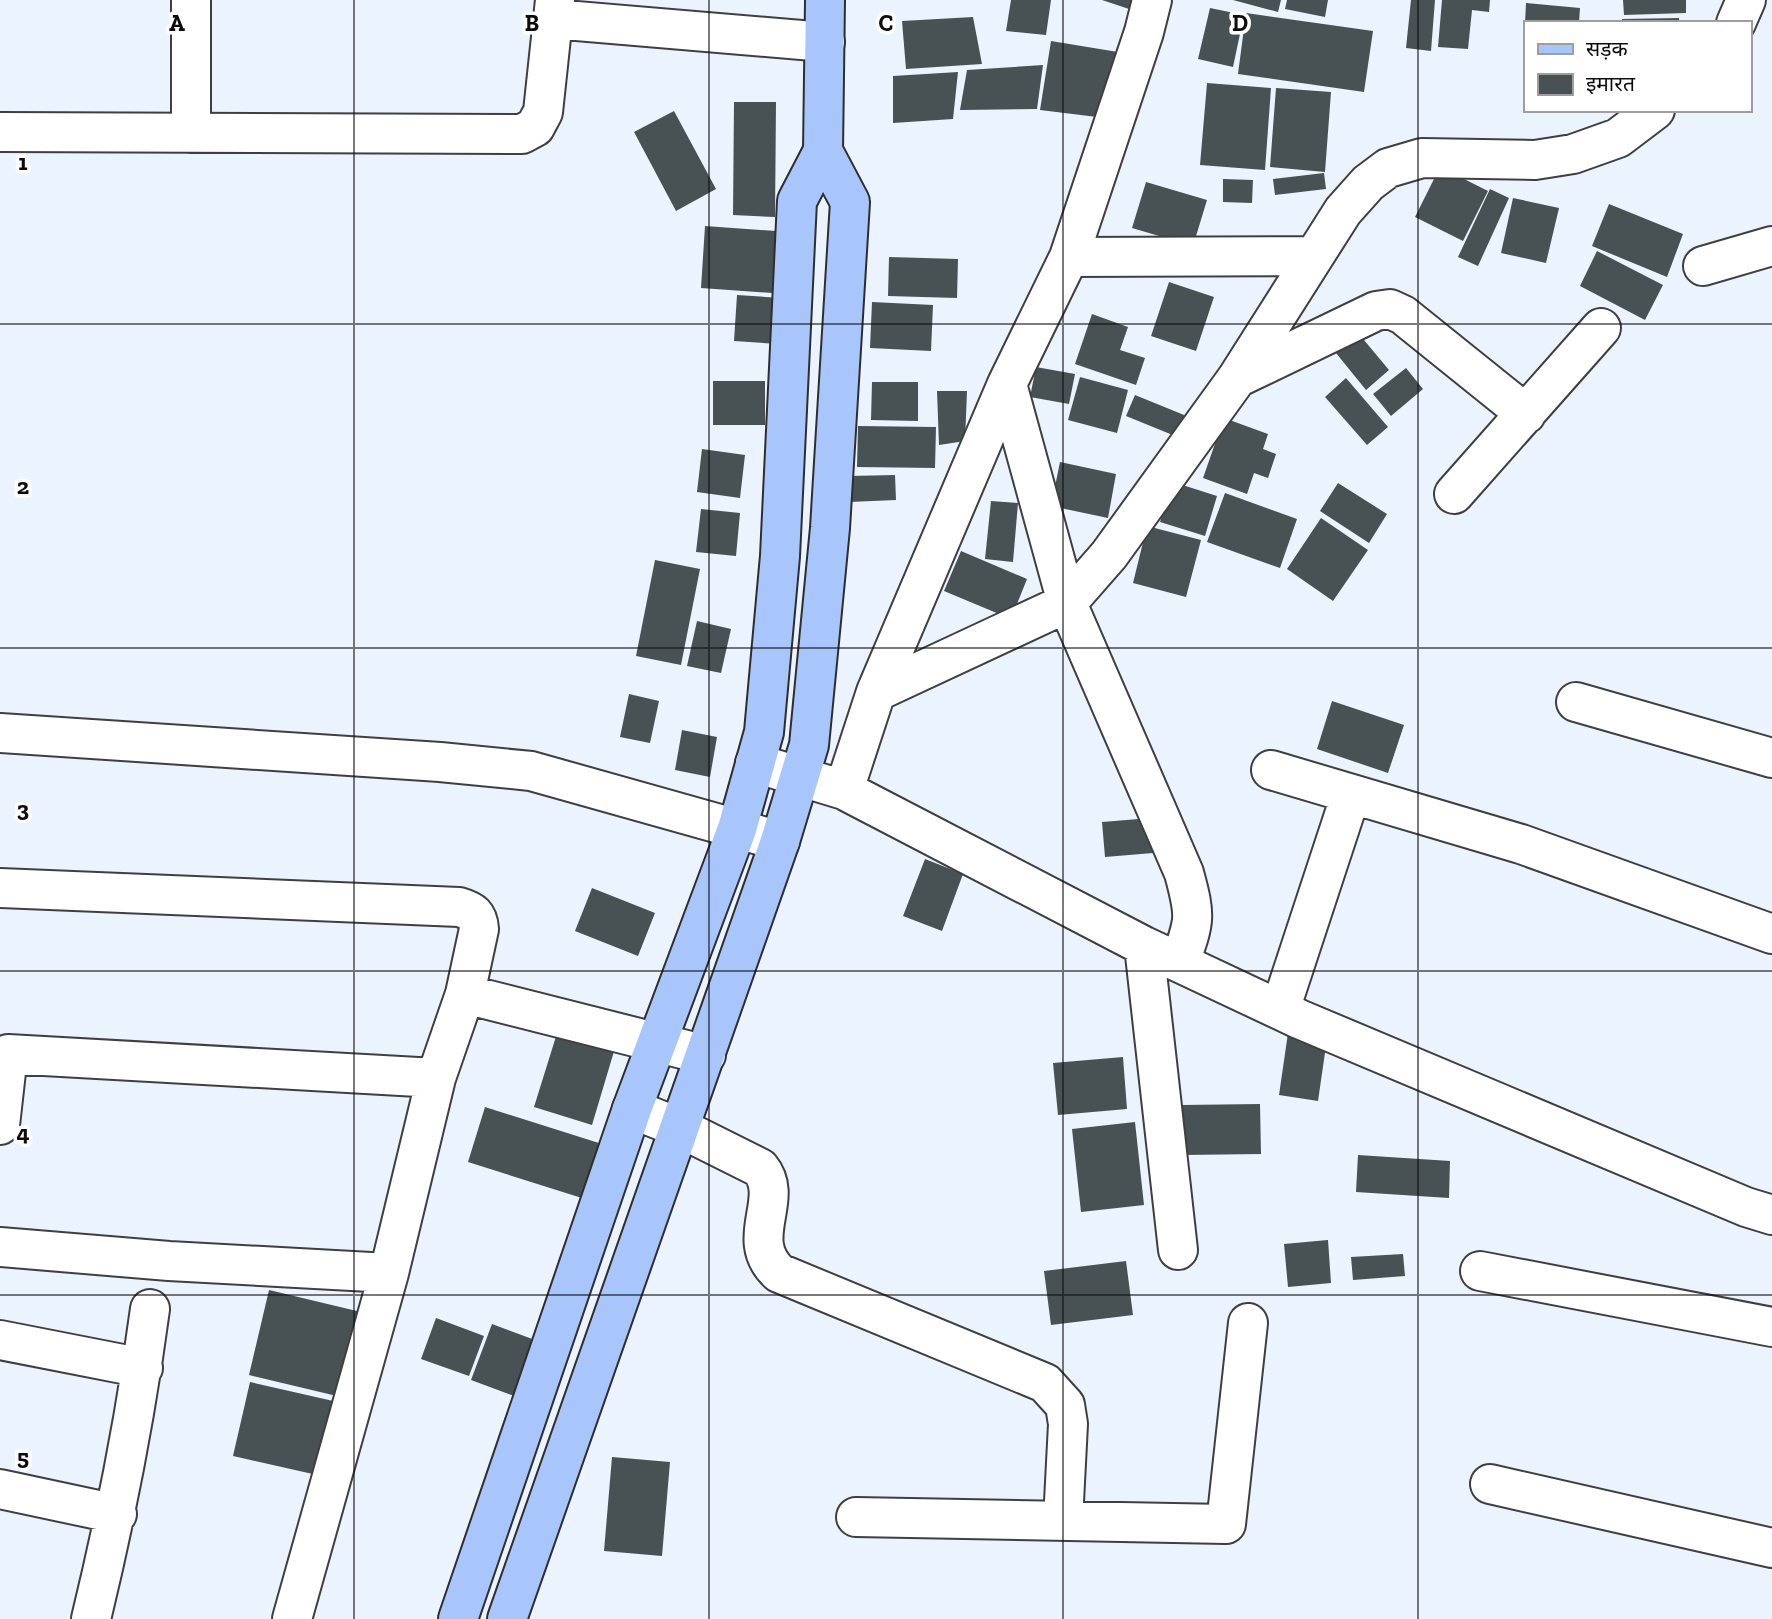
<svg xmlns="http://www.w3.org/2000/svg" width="1772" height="1619" viewBox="0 0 1772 1619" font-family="'Zilla Slab','Noto Sans Devanagari',serif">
  <rect width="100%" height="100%" fill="#ebf3fe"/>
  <path fill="#485254" d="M1011 0H1051L1046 35 1006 31Z
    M1102 0H1132L1129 9Z
    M1233 0H1281L1278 12Z
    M1287 0H1328L1325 17 1285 9Z
    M1411 0H1435L1431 51 1406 48Z
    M1442 0H1490L1489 12 1472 10 1468 49 1438 47Z
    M1623 0H1686V13L1624 15Z
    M1526 3 1580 8 1579 23H1525Z
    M1210 8 1244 15 1233 67 1198 59Z
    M1246 13 1373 31 1364 92 1238 74Z
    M973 17 982 64 906 69 902 21Z
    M1679 18V23H1622V19Z
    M1051 41 1118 52 1097 117 1040 110Z
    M1043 65 1037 109 960 110 967 70Z
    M958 72 953 119 893 123V76Z
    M1207 83 1271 88 1265 170 1200 165Z
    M1276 88 1331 92 1325 172 1270 167Z
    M734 102H776L775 217 733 215Z
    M674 111 716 189 676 211 634 132Z
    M1440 167 1488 191 1463 241 1415 217Z
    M1324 173 1326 189 1275 195 1273 179Z
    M1223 179 1253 180 1252 203 1223 202Z
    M1146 182 1207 200 1193 246 1132 228Z
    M1490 189 1509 198 1478 266 1458 257Z
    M1513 198 1559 208 1546 263 1501 253Z
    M1609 204 1683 234 1667 277 1592 246Z
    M705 226 776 231 772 293 701 288Z
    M1597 251 1663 285 1645 320 1580 286Z
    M889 257 958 259 957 298 888 296Z
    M1169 282 1214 297 1196 351 1151 336Z
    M737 295 781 298 778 344 734 341Z
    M872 302 933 305 931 351 870 348Z
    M1092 314 1128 327 1120 350 1145 358 1136 385 1075 364Z
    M1359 334 1389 370 1366 390 1336 353Z
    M1036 367 1075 374 1069 404 1030 397Z
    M1406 368 1423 389 1391 416 1373 394Z
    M1080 377 1128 390 1117 433 1068 420Z
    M1346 378 1388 427 1367 445 1325 397Z
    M713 381H765V425H713Z
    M872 382H918V421L871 420Z
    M937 391H967L965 441 939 445Z
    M1135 395 1189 417 1180 438 1126 416Z
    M1224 418 1268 434 1263 449 1276 454 1268 478 1254 473 1247 494 1203 478Z
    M858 426 936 427 935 468 857 467Z
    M702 449 745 455 740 498 697 492Z
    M1060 462 1116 474 1108 518 1051 506Z
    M895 475 896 500 849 502 848 476Z
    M1173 482 1217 496 1205 536 1160 522Z
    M1338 483 1387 514 1369 543 1320 511Z
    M1225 493 1297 519 1280 568 1207 542Z
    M991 501 1018 503 1013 562 985 559Z
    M701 509 740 513 736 556 696 552Z
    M1321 518 1368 550 1333 601 1287 569Z
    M1147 526 1201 540 1186 597 1133 583Z
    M961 551 1027 579 1011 619 944 591Z
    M655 560 700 569 681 665 636 656Z
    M697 621 731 629 721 673 687 666Z
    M629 694 659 701 650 743 620 737Z
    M1332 701 1404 725 1388 773 1317 749Z
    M682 730 717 737 710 777 675 770Z
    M1151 818 1153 853 1105 857 1102 822Z
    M925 859 963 874 942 931 903 916Z
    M592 888 655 913 638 956 575 931Z
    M558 1030 615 1048 592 1125 534 1107Z
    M1288 1033 1327 1039 1318 1101 1279 1095Z
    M1123 1057 1127 1109 1058 1115 1053 1063Z
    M1260 1104 1261 1154 1183 1155 1182 1105Z
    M485 1107 602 1144 585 1199 468 1162Z
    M1135 1122 1144 1205 1081 1212 1072 1129Z
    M1358 1155 1450 1161 1449 1198 1356 1192Z
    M1328 1240 1331 1283 1288 1287 1284 1244Z
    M1403 1254 1405 1276 1353 1280 1351 1257Z
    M1126 1261 1133 1315 1051 1325 1044 1271Z
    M269 1290 361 1312 341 1397 249 1375Z
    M436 1318 484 1336 469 1376 421 1359Z
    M492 1324 535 1340 514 1396 471 1380Z
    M250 1382 342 1403 326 1477 233 1456Z
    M612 1457 670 1462 662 1556 604 1551Z"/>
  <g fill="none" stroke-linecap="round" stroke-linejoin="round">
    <defs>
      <path id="street" d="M191 0V133
        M553 19 825 42
        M1736 23 1746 0
        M0 132 522 134 535 127 543 112 555 0
        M1069 257 1314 256
        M1703 266 1772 246
        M1239 377 1376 311 1390 309 1403 315 1526 414
        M1007 384 1067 603 1184 873C1196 917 1195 920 1180 962
        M1454 494 1601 328
        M876 692 1067 603 1109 555 1237 378 1343 211 1368 183 1388 168 1422 158 1535 160 1573 154 1618 138 1655 110
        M1576 702 1772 758
        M0 733 440 762 531 771 780 841
        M755 763 844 790 1144 946 1299 1019 1746 1207 1772 1215
        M1271 770 1521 844 1772 934
        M844 790 876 692 1007 384 1069 257 1144 32 1152 0
        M0 888 459 907C473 911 478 915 479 929L465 994 436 1078 389 1273 292 1619
        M1144 946 1178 1250
        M465 994 706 1055
        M1280 1010 1351 794
        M632 1109 680 1128 760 1168C786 1199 742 1239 779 1273L1045 1383 1065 1405 1068 1424 1063 1521
        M0 1125 8 1054 436 1078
        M0 1247 169 1261 389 1273
        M1480 1271 1772 1327
        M0 1340 143 1368
        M1490 1484 1772 1548
        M0 1489 117 1514
        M856 1517 1226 1524 1248 1323
        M91 1619C116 1516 136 1414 150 1309"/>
      <path id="secondary" d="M458 1619 632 1109 737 829 764 732 780 556 797 201 823 151 825 0
        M507 1619 780 841 809 745 830 528 850 202 823 151"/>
    </defs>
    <use href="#street" stroke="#3f3f3f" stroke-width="42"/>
    <use href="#secondary" stroke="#2e2e2e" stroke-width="42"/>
    <use href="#street" stroke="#fff" stroke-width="38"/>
    <use href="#secondary" stroke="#a8c5fc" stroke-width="38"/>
  </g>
  <path fill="none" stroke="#0c0c0c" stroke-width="2" stroke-opacity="0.55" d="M354 0V1619M709 0V1619M1063 0V1619M1418 0V1619M0 324H1772M0 648H1772M0 971H1772M0 1295H1772"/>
  <g font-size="23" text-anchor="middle" font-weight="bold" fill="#0c0c0c" stroke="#fff" stroke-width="7" stroke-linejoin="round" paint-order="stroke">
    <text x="177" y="31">A</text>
    <text x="532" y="31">B</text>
    <text x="886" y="31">C</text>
    <text x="1240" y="31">D</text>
    <text x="23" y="170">1</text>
    <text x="23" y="494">2</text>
    <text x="23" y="817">3</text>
    <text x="23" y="1141">4</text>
    <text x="23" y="1465">5</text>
  </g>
  <rect x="1524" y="21" width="228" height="91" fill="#ffffff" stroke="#9e9e9e" stroke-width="2"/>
  <rect x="1538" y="44" width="35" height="10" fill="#a8c5fc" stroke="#9e9e9e" stroke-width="2"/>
  <text x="1586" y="56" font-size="21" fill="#0c0c0c">सड़क</text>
  <rect x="1538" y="74" width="35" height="21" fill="#485254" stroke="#9e9e9e" stroke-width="2"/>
  <text x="1586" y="91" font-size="21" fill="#0c0c0c">इमारत</text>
</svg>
